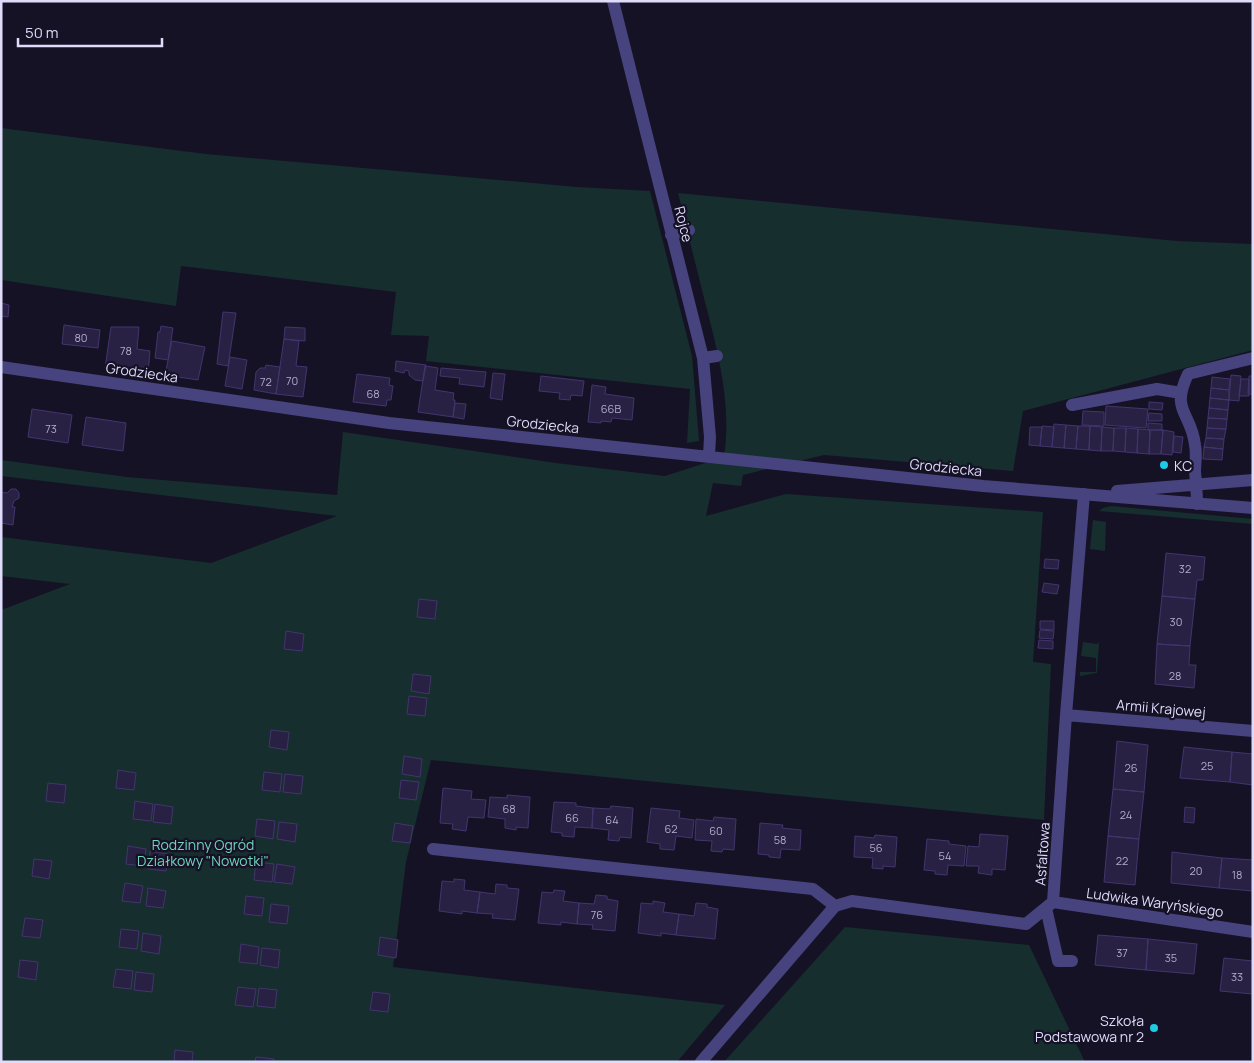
<svg xmlns="http://www.w3.org/2000/svg" width="1254" height="1063" viewBox="0 0 1254 1063" font-family="Manrope,sans-serif">
  <rect width="100%" height="100%" fill="#161225"/>
  <path fill="#162e2e" d="M1 128 206 154 577 187 650 191 692 356 699 441 687 443 690 389 426 361 429 336 391 335 396 292 181 266 176 306 1 280Z
    M678 193 1177 241 1253 244V350L1023 411 1013 471 824 455 743 475 741 486 713 483 706 516 786 494 1043 512 1033 662 1051 664 1044 820 431 760 406 862 393 967 725 1005 677 1062H1V610L70 584 1 576V537L211 563 337 516 1 476V460L127 477 337 495 343 432 556 463 665 476 724 457C732 405 718 352 705 302 696 266 687 230 678 193Z
    M1111 506 1253 519V524L1099 511 1103 508Z
    M1093 520 1106 522 1105 551 1090 549Z
    M1083 642 1097 644 1098 642 1099 644 1097 671V673L1080 676V672H1096V658L1081 656Z
    M845 927 1029 945 1085 1062H724Z"/>
  <path fill="#292144" stroke="#42356d" d="M1 303 9 305 8 317 1 316Z
    M223 312 236 313 228 366 217 364Z
    M64 325 100 330 98 348 62 344Z
    M161 326 173 328 168 360 155 358 158 332H160Z
    M111 327H139L137 349 150 351 148 373 105 368Z
    M285 327 305 328V341L284 339Z
    M284 339 299 341 296 366 307 367 303 397 276 394Z
    M172 341 205 347 198 380 165 375Z
    M230 357 247 360 242 389 225 386Z
    M396 361 426 365 423 381 415 380 409 375V371L405 370 404 373 395 371Z
    M266 365 280 367 276 394 254 390 256 372 260 368H265Z
    M425 366 438 368 435 390 454 393 453 400H455L453 417 418 412Z
    M441 368 486 372 484 387 459 384 460 378 440 376Z
    M493 373 505 374 502 400 490 398Z
    M357 374 390 378 389 385 393 386 391 400H387L386 406 353 402Z
    M1231 375 1241 376 1239 401 1229 400Z
    M541 376 584 381 582 396 571 395 570 400 559 399 560 393 539 391Z
    M1249 376H1253V394H1248Z
    M1212 377 1230 379 1229 390 1211 388Z
    M1241 379H1249V396H1239Z
    M592 385 606 387 605 394 634 398 632 420 612 418 611 422 601 421V423L588 422Z
    M1211 388 1229 390V400L1210 398Z
    M1210 398 1229 400 1228 410 1209 408Z
    M1149 402 1163 403 1162 410 1149 409Z
    M455 403 466 404 464 419 453 417Z
    M1106 406 1148 409 1146 428 1105 425Z
    M1209 408 1228 410 1227 419 1208 418Z
    M32 409 72 415 68 443 28 437Z
    M1083 411 1104 412V426L1082 425Z
    M1149 413 1162 414V421H1148Z
    M86 417 126 423 123 451 82 445Z
    M1208 418 1227 419 1226 429 1207 428Z
    M1148 423 1162 424V430H1148Z
    M1054 424 1066 425 1064 448 1052 447Z
    M1066 425 1078 426 1076 449 1064 448Z
    M1042 426 1054 427 1052 447 1040 446Z
    M1078 426H1090L1089 450 1076 449Z
    M1090 426 1102 427 1101 451 1089 450Z
    M1030 427H1042L1040 446 1029 445Z
    M1102 427 1114 428 1113 451H1101Z
    M1114 428H1126L1125 452 1113 451Z
    M1126 428 1138 429 1137 453 1125 452Z
    M1207 428 1226 429 1224 439 1206 438Z
    M1138 429 1150 430 1149 454 1137 453Z
    M1150 430H1163L1161 454H1149Z
    M1163 430 1174 432 1172 455 1161 454Z
    M1174 436 1183 437 1181 453 1173 452Z
    M1206 438 1224 439 1223 449 1204 447Z
    M1204 447 1223 449 1222 460 1203 459Z
    M11 489H16L19 493V498L14 501 12 507H15L13 525 1 523V492L7 493Z
    M1166 553 1205 557 1203 580H1197L1195 599 1162 596Z
    M1045 559 1059 560 1058 569 1044 568Z
    M1044 583 1059 585 1057 594 1042 592Z
    M1162 596 1195 599 1190 646 1157 644Z
    M419 599 437 601 435 619 417 617Z
    M1040 621H1054V630L1040 629Z
    M1040 630 1054 631 1053 639 1039 638Z
    M286 631 304 634 302 651 284 649Z
    M1039 640 1053 641V649L1038 648Z
    M1157 644 1190 646 1189 665H1196L1194 688 1155 684Z
    M413 674 431 676 429 694 411 691Z
    M409 696 427 698 425 716 407 714Z
    M271 730 289 732 287 750 269 747Z
    M1117 741 1148 745 1144 792 1113 789Z
    M1184 747 1232 752 1230 782 1180 778Z
    M1232 752 1253 754V785L1230 782Z
    M404 756 422 759 420 777 402 774Z
    M118 770 136 773 134 790 116 788Z
    M264 772 282 774 280 792 262 790Z
    M285 774 303 776 301 794 283 792Z
    M401 780 419 782 416 800 399 798Z
    M48 783 66 785 64 803 46 801Z
    M443 788 472 791 471 799 486 800 484 818 468 817 466 831 452 829 453 824 440 823Z
    M1113 789 1144 792 1139 839 1108 836Z
    M507 795 530 797 528 828 516 827V830L505 828V819L488 817 490 797 507 798Z
    M135 801 153 804 151 821 133 819Z
    M554 802 576 803V806L593 808 592 828 575 827 574 837 562 836V833L551 832Z
    M155 804 173 807 171 824 153 822Z
    M611 806 633 808 631 838 620 837 619 841 608 840 609 830 592 828 593 808 610 809Z
    M1185 807 1195 808 1194 823 1184 822Z
    M651 808 680 811 679 818 694 820 692 838 676 836 674 850 660 849V844L647 842Z
    M714 817 736 819 734 850 723 849 722 852 711 851 712 841 695 840 696 819 713 821Z
    M257 819 275 821 273 839 255 836Z
    M279 822 297 824 295 842 277 839Z
    M395 823 413 826 410 843 392 841Z
    M760 823 783 825 782 828 801 830 800 850 781 849 780 858 769 857V855L758 854Z
    M980 834 1008 836 1005 870 992 869V875L978 873 979 866H966L968 846 979 847Z
    M875 835 897 837 895 867 883 866V869L872 868 873 858 854 857 855 836 874 838Z
    M1108 836 1139 839 1135 885 1104 882Z
    M927 839 949 841V844L966 846 964 866 948 865 947 875 935 874V871L924 870Z
    M128 846 146 849 144 866 126 864Z
    M150 851 168 854 166 871 148 869Z
    M1172 852 1222 858 1219 888 1171 883Z
    M1222 858 1253 860V891L1219 888Z
    M34 859 52 861 49 879 32 876Z
    M256 862 274 864 272 882 254 880Z
    M277 864 295 867 292 884 274 882Z
    M454 879 465 880 464 890 480 892 477 913 462 911V914L439 911 442 881 454 882Z
    M125 883 143 886 140 903 122 901Z
    M496 884 507 885V888L519 889 515 920 492 918 493 914 477 913 480 892 495 894Z
    M148 888 166 891 163 908 146 906Z
    M554 890 565 891 563 901 579 903 577 924 561 922V925L538 923 542 892 553 893Z
    M596 895 607 896V899L618 901 615 931 592 929 593 925 577 924 579 903 594 904Z
    M246 896 264 898 262 916 244 914Z
    M653 901 665 903 663 912 679 914 676 935 661 933V936L638 933 641 903 653 904Z
    M696 903 707 904V907L718 909 715 939 676 935 679 914 694 916Z
    M271 904 289 906 287 924 269 922Z
    M25 918 43 920 40 938 22 936Z
    M121 929 139 931 137 949 119 947Z
    M143 933 161 936 159 954 141 951Z
    M1098 935 1148 939 1146 970 1095 965Z
    M380 937 398 940 396 958 378 955Z
    M1148 939 1197 944 1194 974 1146 970Z
    M241 944 259 947 257 964 239 962Z
    M262 948 280 950 278 968 260 965Z
    M1224 958 1253 961V994L1220 991Z
    M20 960 38 962 36 980 18 977Z
    M116 969 133 971 131 989 113 987Z
    M136 972 154 974 152 992 134 990Z
    M238 987 256 989 253 1007 235 1005Z
    M259 988 277 990 275 1008 257 1006Z
    M373 992 390 994 388 1012 370 1010Z
    M175 1050 193 1052 192 1062H174Z
    M256 1057 274 1059V1062H255Z"/>
  <g fill="none" stroke-linecap="round" stroke-linejoin="round">
    <path stroke="#47437e" stroke-width="12" d="M613 1 703 358 710 437 709 456
      M671 235 689 230
      M703 358 717 356
      M1 367 389 423 983 486 1253 508
      M1072 405 1157 389 1181 393
      M1117 491 1253 480
      M1197 504C1197 493 1196 483 1195 472 1195 463 1197 454 1195 445 1191 411 1170 412 1188 374L1253 358
      M1066 715 1253 731
      M433 849 813 889 835 906
      M1053 902 1253 932
      M1046 908 1058 961H1072
      M701 1062 835 906 852 901 1026 924 1053 902 1066 715 1084 494"/>
  </g>
  <g fill="#1ecae4" stroke="#161225" stroke-width="2">
    <circle cx="1164" cy="465" r="5"/>
    <circle cx="1154" cy="1028" r="5"/>
  </g>
  <g text-anchor="middle" dominant-baseline="central" stroke-width="4.5" stroke-linejoin="round" paint-order="stroke">
    <g font-size="11" fill="#b2accd">
      <text x="81" y="337">80</text>
      <text x="126" y="350">78</text>
      <text x="292" y="380">70</text>
      <text x="266" y="381">72</text>
      <text x="373" y="393">68</text>
      <text x="611" y="408">66B</text>
      <text x="51" y="428">73</text>
      <text x="1185" y="568">32</text>
      <text x="1176" y="621">30</text>
      <text x="1175" y="675">28</text>
      <text x="1207" y="765">25</text>
      <text x="1131" y="767">26</text>
      <text x="509" y="808">68</text>
      <text x="1126" y="814">24</text>
      <text x="572" y="817">66</text>
      <text x="612" y="819">64</text>
      <text x="671" y="828">62</text>
      <text x="716" y="830">60</text>
      <text x="780" y="839">58</text>
      <text x="876" y="847">56</text>
      <text x="945" y="855">54</text>
      <text x="1122" y="860">22</text>
      <text x="1196" y="870">20</text>
      <text x="1237" y="874">18</text>
      <text x="597" y="914">76</text>
      <text x="1122" y="952">37</text>
      <text x="1171" y="957">35</text>
      <text x="1237" y="976">33</text>
    </g>
    <g font-size="14" fill="#dfdbfb" stroke="#161225">
      <text transform="translate(684 224) rotate(76)">Rojce</text>
      <text transform="translate(142 372) rotate(8)">Grodziecka</text>
      <text transform="translate(543 424) rotate(6)">Grodziecka</text>
      <text transform="translate(946 467) rotate(6)">Grodziecka</text>
      <text transform="translate(1161 708) rotate(5)">Armii Krajowej</text>
      <text transform="translate(1042 854) rotate(-86)">Asfaltowa</text>
      <text transform="translate(1155 902) rotate(8)">Ludwika Waryńskiego</text>
    </g>
    <g font-size="14" fill="#dfdbfb" stroke="#161225" text-anchor="start">
      <text x="1174" y="465">KC</text>
      <text x="1144" y="1020" text-anchor="end">Szkoła<tspan x="1144" dy="16">Podstawowa nr 2</tspan></text>
    </g>
    <g font-size="14" fill="#6fd3bd" stroke="#161225">
      <text x="203" y="844">Rodzinny Ogród<tspan x="203" dy="16">Działkowy "Nowotki"</tspan></text>
    </g>
  </g>
  <rect width="1254" height="1063" fill="none" stroke="#dfdbfb" stroke-width="5"/>
  <path d="M18 38v8h144v-8" fill="none" stroke="#dfdbfb" stroke-width="2.5"/>
  <text x="25" y="38" font-size="15" fill="#dfdbfb" stroke="#161225" stroke-width="4" paint-order="stroke">50 m</text>
</svg>
